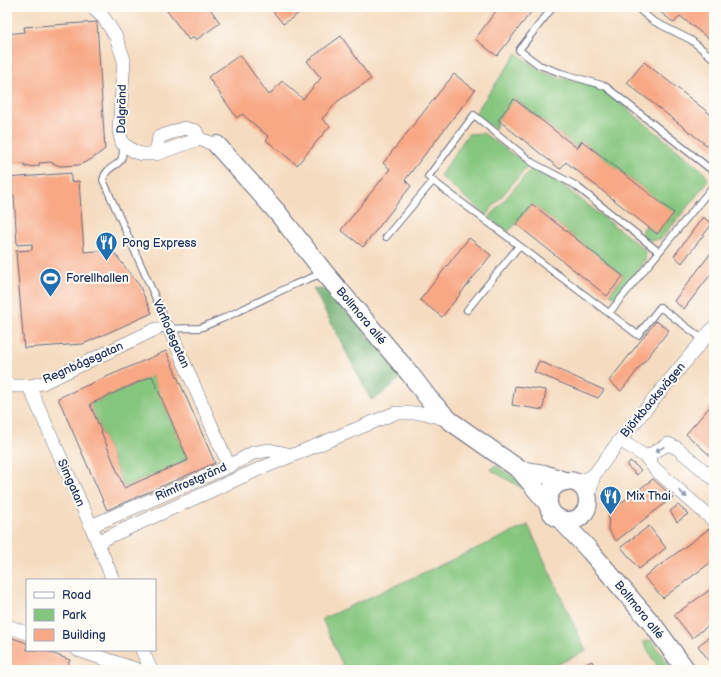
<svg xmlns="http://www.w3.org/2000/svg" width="721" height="677" viewBox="0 0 721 677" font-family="'Balsamiq Sans',sans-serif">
  <rect width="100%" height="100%" fill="#fdfcf7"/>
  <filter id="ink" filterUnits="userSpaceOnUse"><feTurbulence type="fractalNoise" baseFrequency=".025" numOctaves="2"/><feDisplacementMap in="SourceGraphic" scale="8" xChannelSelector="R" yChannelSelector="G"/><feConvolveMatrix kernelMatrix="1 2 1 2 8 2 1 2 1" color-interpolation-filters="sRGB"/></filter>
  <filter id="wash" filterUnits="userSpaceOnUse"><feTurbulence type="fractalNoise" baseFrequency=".012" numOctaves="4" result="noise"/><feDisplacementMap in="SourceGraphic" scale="16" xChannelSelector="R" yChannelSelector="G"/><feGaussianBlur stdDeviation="0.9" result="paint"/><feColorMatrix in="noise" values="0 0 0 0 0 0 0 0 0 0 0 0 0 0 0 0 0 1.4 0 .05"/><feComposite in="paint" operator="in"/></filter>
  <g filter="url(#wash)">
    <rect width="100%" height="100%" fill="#f5dbbf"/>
    <path fill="#85c67e" stroke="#507a6e" d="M517 53C528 62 539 72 554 76 571 81 589 81 604 90L703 171 708 179 706 184 662 238C653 242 646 241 641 233L646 225 657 234 674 213 582 141 577 148 515 99 498 120 495 129 474 115Z
      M483 133 528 165 486 215 440 176 468 134Z
      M531 169 561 184 644 249 646 253 645 261 616 297 610 294 623 276 532 204 516 224 507 232 489 218Z
      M152 376 188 460 124 488 90 404Z
      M495 465 519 481 527 491 491 470Z
      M528 525 586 651 545 670H345L322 619Z
      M651 640 673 670H660L643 642Z"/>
    <path fill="#6cab6d" stroke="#446d66" d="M313 288 326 290 334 297 403 376 381 395 371 400Z"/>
    <g id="blocks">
      <path fill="#f8a885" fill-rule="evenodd" d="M164 7H209L220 23 196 40 194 37 189 40Z
        M265 7H301L298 14 283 24 271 9 268 11Z
        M499 7H535L497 56 475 39Z
        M654 7H714V43L680 16 674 23Z
        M97 22 105 149 92 159 79 165 60 166 50 162 39 163V166L25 167V164L7 165V34L25 32 24 27Z
        M341 36 371 79 338 101 322 119 330 126 297 165 266 140 269 137 242 114 237 118 208 77 240 55 269 95 282 81 303 99 321 78 307 61Z
        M644 62 714 117V151L627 83Z
        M454 74 475 90 405 180 411 186 363 247 341 230 390 169 383 163Z
        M514 99 577 148 582 141 674 213 657 234 566 162 560 169 498 120Z
        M71 173V182L79 181 84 252 112 250 139 285 152 313 83 344 24 348 16 251 32 250V244L17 245 14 195 7 196V178Z
        M532 204 623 276 607 296 516 224Z
        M703 217 712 224 682 263 674 256Z
        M469 238 491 255 442 317 420 300Z
        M714 249V270L684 309 674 301Z
        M656 321 669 330 621 391 609 381Z
        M166 351 215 463 107 510 58 398ZM152 376 188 460 124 488 90 404Z
        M539 361 604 390 598 398 534 372Z
        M515 386 546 390 543 410 512 405Z
        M714 402V459L686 434Z
        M630 461 641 470 637 475 627 466Z
        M653 479 673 497 616 541 608 529 609 512Z
        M678 505 688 514 677 522 670 511Z
        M649 526 666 548 639 569 621 547Z
        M709 529 714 535V560L663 598 644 577Z
        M714 587V621L692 638 674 615Z
        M714 633V667L698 646Z
        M7 636 27 643V650H44L70 660 66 670H7Z
        M592 661 595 668 590 670H581L579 667Z"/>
    </g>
  </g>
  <g filter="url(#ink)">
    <use href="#blocks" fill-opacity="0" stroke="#676b80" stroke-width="1"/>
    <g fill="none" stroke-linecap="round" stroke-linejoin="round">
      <defs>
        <path id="lane" d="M553 7 519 50 539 65 561 73 605 86 714 172
          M636 7 653 21 691 40 714 59
          M122 145C127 170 107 161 103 180L169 328
          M433 181 428 177 474 115 533 163 575 185 659 252
          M386 237 433 181 638 335 660 307 704 340
          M467 310 519 246
          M609 313 714 185
          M156 329 200 328 224 318 293 285 323 273"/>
        <path id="street" d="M92 7 104 18 116 37 124 60 119 131 122 143 135 152 142 154H156L199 139 217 145
          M156 154 159 137 184 128 196 131 199 139
          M169 328 229 466
          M7 386H29L43 383 156 329
          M29 386 91 526 113 580
          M620 440 646 457 655 469 714 521
          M646 457 668 444 677 448 714 479
          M577 483 594 475
          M588 498 594 475 620 440 714 327
          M91 526 229 466 253 453 269 450 292 455
          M97 542 257 470 395 413H425L448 420
          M7 626 27 633
          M78 650 138 670
          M142 650 151 670"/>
        <path id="secondary" d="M217 145 277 212 324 272 410 374 429 399 449 420 520 470 548 504
          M520 470 544 474 564 481
          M548 501a20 20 0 1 1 40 0a20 20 0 1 1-40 0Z
          M561 520 590 551 654 626 686 670"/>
      </defs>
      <use href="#lane" stroke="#676b80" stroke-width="8"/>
      <use href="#street" stroke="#676b80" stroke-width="14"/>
      <use href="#secondary" stroke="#676b80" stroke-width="20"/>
      <use href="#lane" stroke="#fff" stroke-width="6"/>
      <use href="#street" stroke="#fff" stroke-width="13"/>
      <use href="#secondary" stroke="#fff" stroke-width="18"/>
    </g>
    <defs><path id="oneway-solid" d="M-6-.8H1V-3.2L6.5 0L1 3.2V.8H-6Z"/></defs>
    <g fill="#8d97ae">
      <use href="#oneway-solid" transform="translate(660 449) rotate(151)"/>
      <use href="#oneway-solid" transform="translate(683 494) rotate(42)"/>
    </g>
  </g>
  <defs>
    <symbol id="restaurant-pin" viewBox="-11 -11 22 30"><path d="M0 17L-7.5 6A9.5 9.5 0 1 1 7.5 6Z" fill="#1f6fb2" stroke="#fdfcf7"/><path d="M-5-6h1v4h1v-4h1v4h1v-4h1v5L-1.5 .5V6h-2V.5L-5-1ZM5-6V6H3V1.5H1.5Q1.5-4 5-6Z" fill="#fff"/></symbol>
    <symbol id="stadium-pin" viewBox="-11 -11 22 30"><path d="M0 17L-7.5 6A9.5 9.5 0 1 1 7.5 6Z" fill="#1f6fb2" stroke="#fdfcf7"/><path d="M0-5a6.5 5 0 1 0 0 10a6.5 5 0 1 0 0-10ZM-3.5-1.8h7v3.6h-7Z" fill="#fff"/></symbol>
  </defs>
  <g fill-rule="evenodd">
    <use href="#restaurant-pin" x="94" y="230" width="25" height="34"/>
    <use href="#stadium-pin" x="38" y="266" width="25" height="34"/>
    <use href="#restaurant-pin" x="598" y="484" width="25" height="34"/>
  </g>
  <g text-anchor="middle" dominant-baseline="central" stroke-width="4" stroke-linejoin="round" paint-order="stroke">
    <g font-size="12" fill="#1b2f5e" stroke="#fdfcf7">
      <text transform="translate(122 109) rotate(-89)">Dalgränd</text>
      <text transform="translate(361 316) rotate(50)">Bollmora allé</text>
      <text transform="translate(171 334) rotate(66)">Vårflodsgatan</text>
      <text transform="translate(83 363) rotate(-24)">Regnbågsgatan</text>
      <text transform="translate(653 400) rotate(-50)">Björkbacksvägen</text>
      <text transform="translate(191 482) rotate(-24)">Rimfrostgränd</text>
      <text transform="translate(71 483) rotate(66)">Simgatan</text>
      <text transform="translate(639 610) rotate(51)">Bollmora allé</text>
    </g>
    <g font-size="12" fill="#1b2f5e" stroke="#fdfcf7" text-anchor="start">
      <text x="122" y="243">Pong Express</text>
      <text x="66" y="278">Forellhallen</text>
      <text x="626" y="496">Mix Thai</text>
    </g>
  </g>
  <rect width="721" height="677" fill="none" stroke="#fdfcf7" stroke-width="24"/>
  <rect x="26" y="579" width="130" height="72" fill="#fdfcf7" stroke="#a3aaba"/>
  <rect x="34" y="592" width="20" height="6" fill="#ffffff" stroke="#a3aaba"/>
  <text x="62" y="599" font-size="12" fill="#1b2f5e">Road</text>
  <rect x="34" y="609" width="20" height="12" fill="#85c67e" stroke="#a3aaba"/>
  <text x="62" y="619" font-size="12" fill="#1b2f5e">Park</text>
  <rect x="34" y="629" width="20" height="12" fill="#f8a885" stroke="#a3aaba"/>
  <text x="62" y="639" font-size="12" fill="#1b2f5e">Building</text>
</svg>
